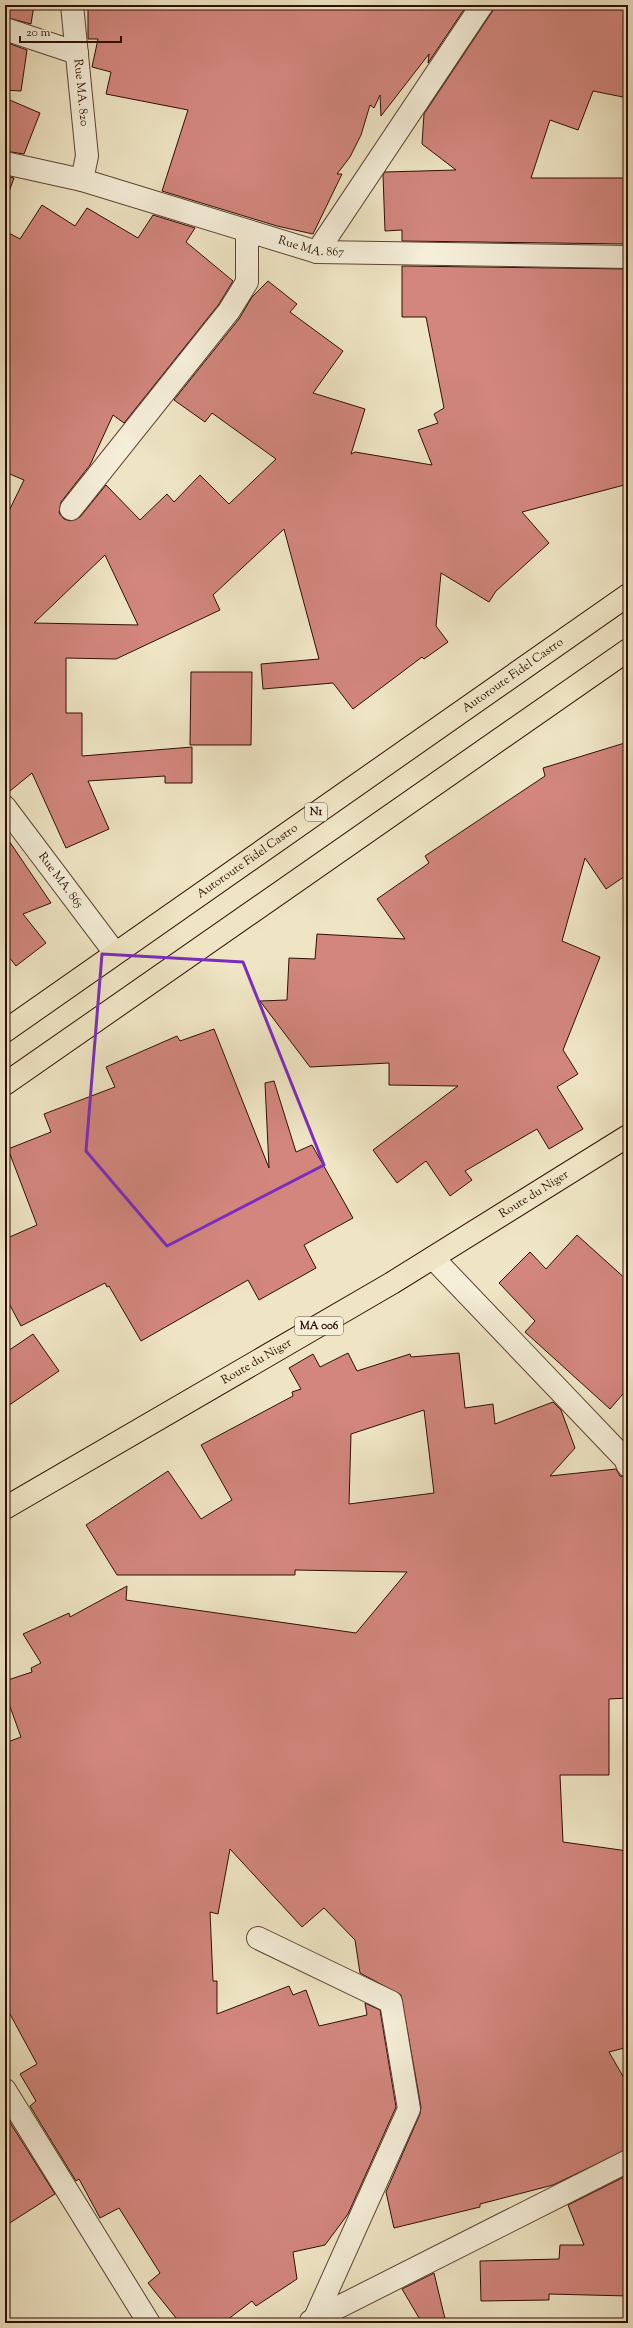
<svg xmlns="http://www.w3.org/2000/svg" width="633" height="2328" viewBox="0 0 633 2328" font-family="'Sorts Mill Goudy',serif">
  <rect width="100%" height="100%" fill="#efe5c4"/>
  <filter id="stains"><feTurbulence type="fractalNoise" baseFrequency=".005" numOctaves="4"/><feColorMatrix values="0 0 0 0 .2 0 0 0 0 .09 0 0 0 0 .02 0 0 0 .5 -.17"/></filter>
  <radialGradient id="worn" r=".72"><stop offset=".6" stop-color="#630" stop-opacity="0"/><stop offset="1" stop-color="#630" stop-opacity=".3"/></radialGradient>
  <path fill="#d2867d" stroke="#2f0f05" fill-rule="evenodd" d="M5 5H34L31 24 5 17Z
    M88 5H467L428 63 429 54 381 116 380 95 374 108 370 105 361 135 350 157 337 174H342L313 234 277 226 162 191 188 110 106 94 111 72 92 67 98 39H88Z
    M494 5H628V98L593 91 578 130 550 120 531 178H628V244L402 241V230L385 231 383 175 385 172 456 170 422 144 424 114 492 12Z
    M5 42 27 50 21 91 5 90Z
    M5 98 40 113 24 154 5 151Z
    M5 176 14 178 7 197H5Z
    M42 205 75 226 87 208 138 238 153 215 195 228 186 242 233 281 219 304 124 423 113 415 90 465 61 502 59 513 64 519 70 521 80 517 106 485 140 520 167 494 174 502 200 475 229 504 276 459 212 413 205 422 174 400 239 319 252 297 268 281 297 304 290 312 343 351 313 393 365 409 351 454 355 452 432 465 418 430 438 423 434 414 444 408 426 317H402V266L628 269V484L522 512 549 543 496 591 489 602 441 573 436 626 448 642 424 659 422 657 353 709 333 683 263 689 261 664 319 659 284 529 213 595 220 610 116 659 66 658V713H82V756L192 747V783H165V776L88 781 109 829 66 848 32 773 5 795V519L24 480 5 472V231L20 239ZM105 555 138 625 34 623Z
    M191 672H252L251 745H190Z
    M628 742V874L606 889 585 858 562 941 600 957 563 1050 578 1074 557 1087 583 1129 549 1149 537 1129 465 1171 472 1180 450 1196 426 1161 397 1183 373 1150 458 1086 389 1085V1063L310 1067 260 1001 287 1000 289 958 315 959 317 934 405 939 377 899 429 863 425 856 545 776 543 768Z
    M5 835 51 903 23 914 46 943 16 966 5 952Z
    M214 1029 269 1168 265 1083 274 1081 296 1152 312 1145 353 1218 304 1245 316 1268 259 1300 248 1280 141 1341 109 1286 107 1287 105 1283 21 1326 5 1296V1239L37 1225 8 1149 51 1132 44 1114 115 1087 106 1067 177 1036 180 1041Z
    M577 1235 628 1281V1388L610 1409 525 1332 535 1321 499 1283 530 1252 546 1269Z
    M33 1334 59 1371 5 1408V1353Z
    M348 1353 357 1371 410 1354 411 1357 459 1353 465 1408 493 1404 495 1424 553 1402 561 1410 575 1448 550 1476 616 1469 620 1476 627 1478 628 1698 609 1699V1775H560L563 1842 628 1851V2047L609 2052 628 2085V2149L553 2185 480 2204V2207L394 2228 386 2192 420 2114 421 2107 401 1995 360 1973 355 1940 324 1908 302 1927 230 1849 218 1914 210 1912 213 1981H217V2014L289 1986 293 1995 306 1990 319 2026 367 2015 365 2003 380 2010 396 2107 348 2214 325 2245 293 2252 297 2279 256 2306 252 2301 223 2323H180L148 2283 160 2273 119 2208 100 2218 79 2179 76 2181 30 2106 36 2101 20 2074 37 2064 5 2005V1743L21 1737 5 1693V1681L32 1672 31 1668 41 1663 23 1634 69 1613 70 1617 127 1586 126 1600 356 1633 407 1572 295 1570V1575H117L86 1525 168 1471 201 1519 232 1500 201 1445 293 1396 292 1392 301 1389 289 1368 313 1354 320 1367ZM424 1410 434 1493 349 1504 351 1434Z
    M9 2121 55 2194 5 2226V2124Z
    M628 2175V2296L549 2294V2300L481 2301 480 2261 559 2259 560 2245H584L568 2205Z
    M434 2273 446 2323H422L402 2289Z"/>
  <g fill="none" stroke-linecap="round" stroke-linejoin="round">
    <defs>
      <g id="minor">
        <path id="s1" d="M72 5 87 156 82 180"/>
        <path d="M5 29 77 53"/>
        <path id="s2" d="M5 163 82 180 317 252 628 257"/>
        <path d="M317 252 482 5"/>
        <path d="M71 509 229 311 247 282V231"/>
        <path id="s3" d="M5 807 115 953"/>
        <path d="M433 1258 625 1459 628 1466"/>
        <path d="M258 1938 391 2002 409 2109 315 2318"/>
        <path d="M5 2090 149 2323"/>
        <path d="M311 2321 628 2161"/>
      </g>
      <g id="major">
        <path id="s4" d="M5 1508 392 1283 628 1136"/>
      </g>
      <g id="highway">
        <path id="s5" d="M5 1031 628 595"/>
        <path d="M5 1084 628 650"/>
      </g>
    </defs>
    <use href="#minor" stroke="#5f4435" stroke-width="24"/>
    <use href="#major" stroke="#2f0f05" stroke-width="24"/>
    <use href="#highway" stroke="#2f0f05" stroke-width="24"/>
    <use href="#minor" stroke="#f5eed9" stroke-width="22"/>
    <use href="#major" stroke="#efe5c4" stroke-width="22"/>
    <use href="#highway" stroke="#efe5c4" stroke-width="22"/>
  </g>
  <path fill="none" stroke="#7b2cbf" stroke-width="3" stroke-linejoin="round" d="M102 954 243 962 324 1165 167 1246 86 1151Z"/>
  <g text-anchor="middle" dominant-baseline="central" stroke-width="3" stroke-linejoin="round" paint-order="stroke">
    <g fill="#f5eed9" stroke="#6a5245" stroke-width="1">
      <rect x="305" y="803" width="22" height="18" rx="3"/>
      <rect x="295" y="1317" width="48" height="18" rx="3"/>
    </g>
    <g font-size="11" font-weight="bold" fill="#2f0f05">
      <text x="316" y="812">N1</text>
      <text x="319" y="1326">MA 006</text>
    </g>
    <g font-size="12" fill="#2f0f05" stroke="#f5eed9">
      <text stroke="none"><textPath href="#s1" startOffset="88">Rue MA. 820</textPath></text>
      <text stroke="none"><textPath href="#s2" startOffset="318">Rue MA. 867</textPath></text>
      <text stroke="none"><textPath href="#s5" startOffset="620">Autoroute Fidel Castro</textPath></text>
      <text stroke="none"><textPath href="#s5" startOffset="296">Autoroute Fidel Castro</textPath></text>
      <text stroke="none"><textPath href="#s3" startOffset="92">Rue MA. 865</textPath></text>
      <text stroke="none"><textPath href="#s4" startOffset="615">Route du Niger</textPath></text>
      <text stroke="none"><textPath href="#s4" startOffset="291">Route du Niger</textPath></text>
    </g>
  </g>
  <rect width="633" height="2328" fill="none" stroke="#efe5c4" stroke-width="20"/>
  <rect x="6" y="6" width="621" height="2316" fill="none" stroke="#2f0f05" stroke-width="2"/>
  <rect x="10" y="10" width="613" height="2308" fill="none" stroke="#2f0f05"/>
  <path d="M20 36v6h101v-6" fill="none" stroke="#2f0f05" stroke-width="2"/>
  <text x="26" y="36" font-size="12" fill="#2f0f05" stroke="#f5eed9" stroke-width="3" paint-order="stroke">20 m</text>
  <rect width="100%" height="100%" filter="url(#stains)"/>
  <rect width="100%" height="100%" fill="url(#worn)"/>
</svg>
